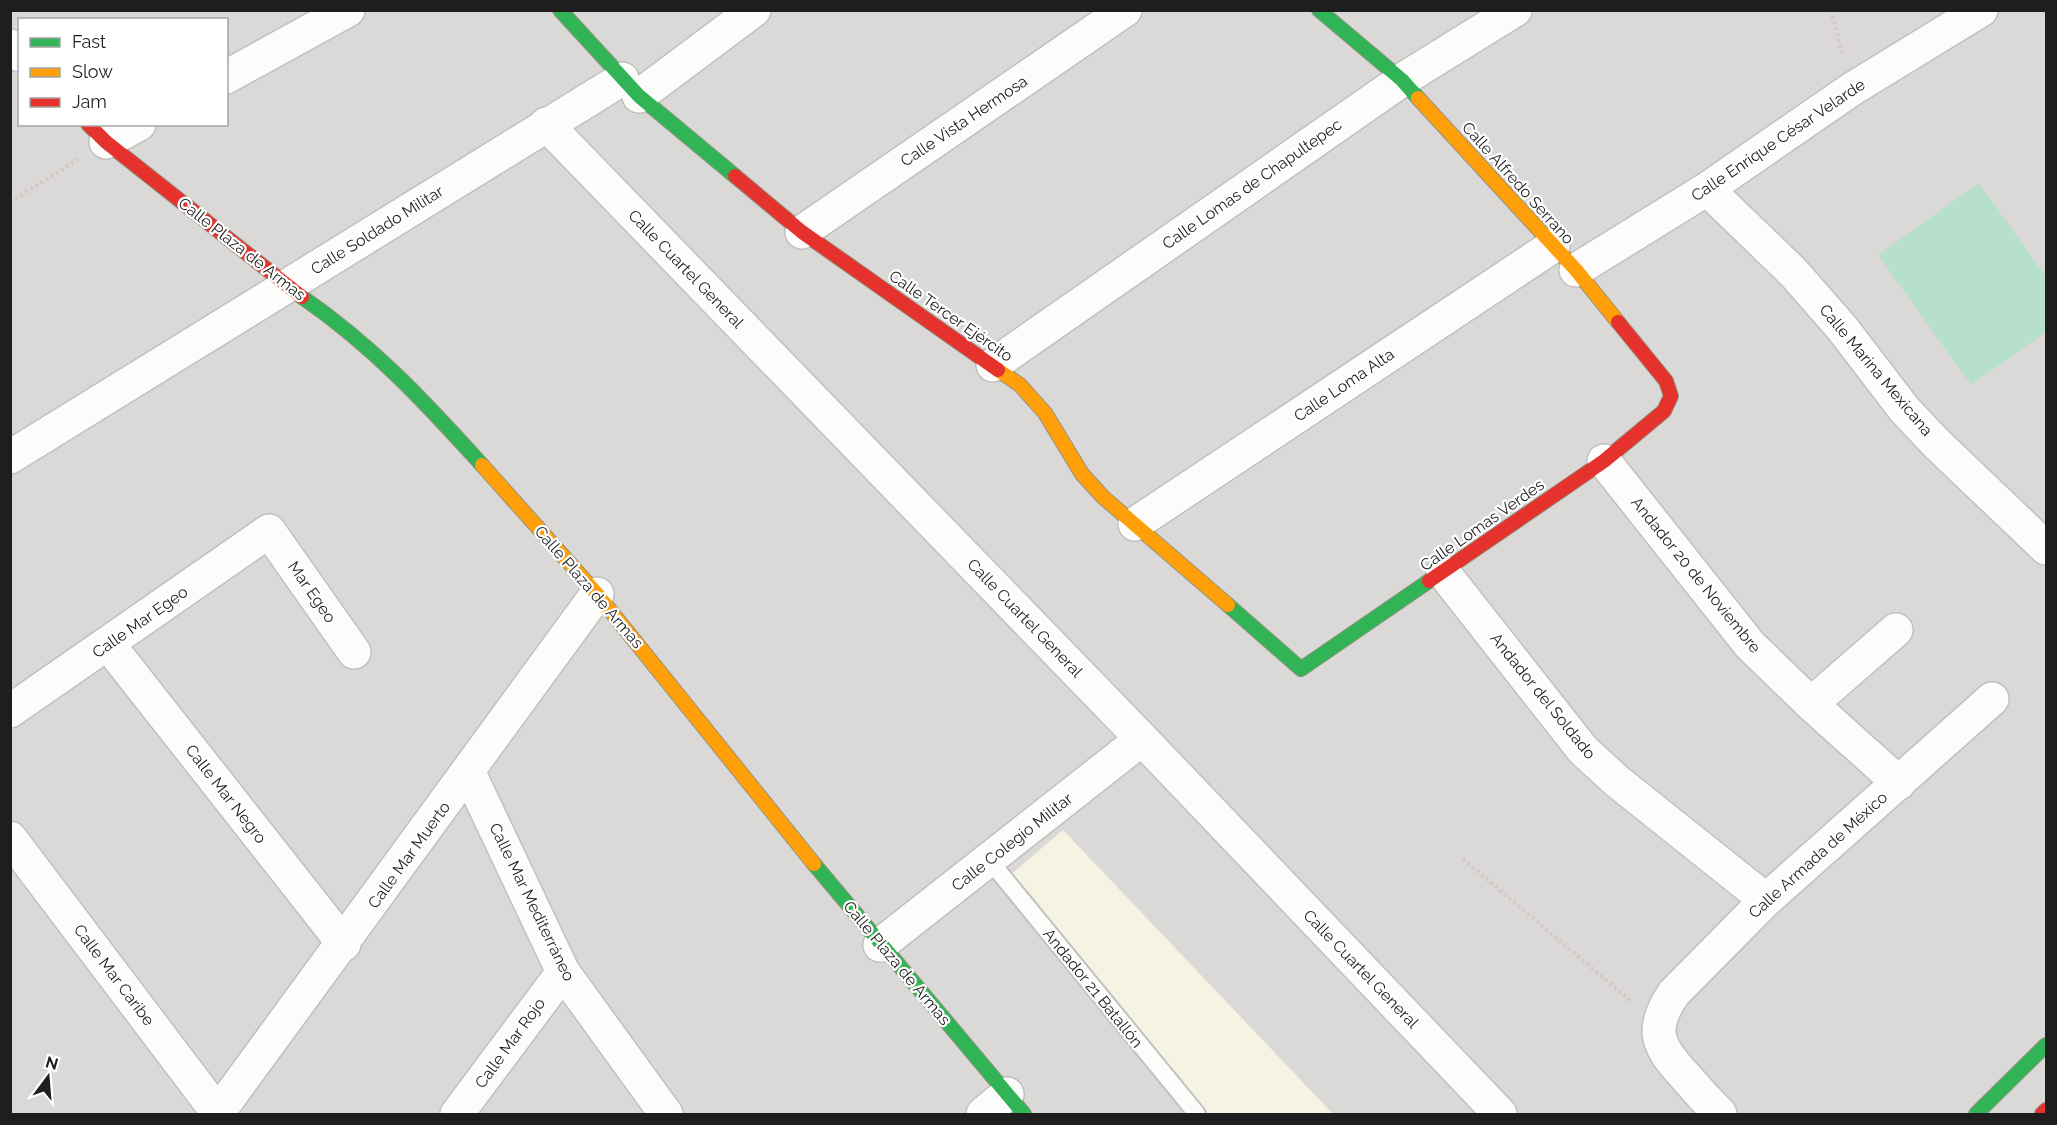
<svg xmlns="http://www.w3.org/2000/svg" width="2057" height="1125" viewBox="0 0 2057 1125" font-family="Raleway,sans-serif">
  <rect width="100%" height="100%" fill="#ece9e6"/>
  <path fill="#dbd9d8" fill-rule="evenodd" d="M11 11H2046V1114H11ZM20 20H226V124H20Z"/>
  <path fill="#f5f3e2" d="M1063 830 1333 1114H1207L1010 875Z"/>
  <path fill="#b6dfcc" d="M1979 183 2046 277V332L1971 385 1878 255Z"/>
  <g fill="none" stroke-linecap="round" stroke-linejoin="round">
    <defs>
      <path id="lane" d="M990 861 1197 1114"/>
      <path id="street" d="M10 46 20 55
        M226 77 348 10
        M639 96 754 10
        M546 124 1142 739 1500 1114
        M106 142 139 124
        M1707 189 1793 272 1842 328 1904 409 1936 443 2046 548
        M802 232 1125 10
        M1576 270 1707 189 1852 89 1981 10
        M993 365 1402 80 1515 10
        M10 457 622 79
        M1604 461 1750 645 1811 704 1899 783
        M1135 524 1553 246
        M1443 572 1583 750 1618 782 1766 900
        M108 644 344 944
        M1811 704 1896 630
        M10 711 269 531 354 652
        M469 773 563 972 666 1114
        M10 838 218 1113
        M880 945 1142 739
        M217 1114 597 594
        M457 1114 563 972
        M983 1114 1007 1094
        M1720 1114C1708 1102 1696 1089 1685 1076 1657 1046 1649 1029 1674 993L1766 900 1992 699"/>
      <path id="fast" d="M560 10 639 96 735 176
        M1319 10 1402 80 1418 98
        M302 297C373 346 424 401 482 465
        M1228 605 1301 669 1429 581
        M814 864 1024 1114
        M1976 1114 2046 1045"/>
      <path id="slow" d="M1418 98 1576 270 1618 322
        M998 370 1020 385 1045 413 1082 474 1103 497 1228 605
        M482 465 597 594 814 864"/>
      <path id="jam" d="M88 124 106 142 302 297
        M735 176 802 232 998 370
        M1429 581 1604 461 1664 411 1671 396 1666 381 1618 322
        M2042 1114 2046 1110"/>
    </defs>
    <use href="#lane" stroke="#c2c0bf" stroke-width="20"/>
    <use href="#street" stroke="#c2c0bf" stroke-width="36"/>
    <use href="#fast" stroke="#939380" stroke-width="16"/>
    <use href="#slow" stroke="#939380" stroke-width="16"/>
    <use href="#jam" stroke="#939380" stroke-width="16"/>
    <path stroke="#d5c8c7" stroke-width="4" stroke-dasharray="3 3" stroke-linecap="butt" d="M1831 10 1843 56
      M10 202 79 159
      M1463 859 1632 1002"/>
    <use href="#lane" stroke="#fcfcfb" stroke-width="16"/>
    <use href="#street" stroke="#fcfcfb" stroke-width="33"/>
    <use href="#fast" stroke="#30b455" stroke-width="14"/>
    <use href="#slow" stroke="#ff9f0a" stroke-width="14"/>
    <use href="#jam" stroke="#e5322d" stroke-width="14"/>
  </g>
  <g text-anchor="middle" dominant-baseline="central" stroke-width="4.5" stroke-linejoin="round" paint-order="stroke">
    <g font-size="16" fill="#1e1e1e" stroke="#fff">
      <text transform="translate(964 121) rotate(-34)">Calle Vista Hermosa</text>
      <text transform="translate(1778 140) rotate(-34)">Calle Enrique César Velarde</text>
      <text transform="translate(1518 183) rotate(48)">Calle Alfredo Serrano</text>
      <text transform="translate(1252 184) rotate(-35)">Calle Lomas de Chapultepec</text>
      <text transform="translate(377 230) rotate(-32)">Calle Soldado Militar</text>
      <text transform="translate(242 249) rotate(38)">Calle Plaza de Armas</text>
      <text transform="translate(686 269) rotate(46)">Calle Cuartel General</text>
      <text transform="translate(951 316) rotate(35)">Calle Tercer Ejército</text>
      <text transform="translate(1876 370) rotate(50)">Calle Marina Mexicana</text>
      <text transform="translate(1344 385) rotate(-34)">Calle Loma Alta</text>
      <text transform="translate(1482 525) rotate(-35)">Calle Lomas Verdes</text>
      <text transform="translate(1696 575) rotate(51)">Andador 20 de Noviembre</text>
      <text transform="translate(589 587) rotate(49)">Calle Plaza de Armas</text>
      <text transform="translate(312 592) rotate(55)">Mar Egeo</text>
      <text transform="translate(1025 618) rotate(46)">Calle Cuartel General</text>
      <text transform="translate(140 622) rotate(-35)">Calle Mar Egeo</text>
      <text transform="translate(1543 696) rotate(51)">Andador del Soldado</text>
      <text transform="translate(226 794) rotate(52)">Calle Mar Negro</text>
      <text transform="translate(1012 842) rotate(-38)">Calle Colegio Militar</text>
      <text transform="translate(409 855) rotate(-54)">Calle Mar Muerto</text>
      <text transform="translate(1818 855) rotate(-42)">Calle Armada de México</text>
      <text transform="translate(532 902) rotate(64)">Calle Mar Mediterráneo</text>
      <text transform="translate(897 963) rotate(50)">Calle Plaza de Armas</text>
      <text transform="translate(1361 969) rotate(46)">Calle Cuartel General</text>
      <text transform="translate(114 975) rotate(53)">Calle Mar Caribe</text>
      <text transform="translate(1093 988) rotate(51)">Andador 21 Batallón</text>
      <text transform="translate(510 1043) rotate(-54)">Calle Mar Rojo</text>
    </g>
  </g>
  <rect width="2057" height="1125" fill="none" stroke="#1e1e1e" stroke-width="24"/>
  <rect x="18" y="18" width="210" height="108" fill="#ffffff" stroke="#a5a5a5" stroke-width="1.5"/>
  <rect x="30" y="38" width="30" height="9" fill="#30b455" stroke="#a5a5a5" stroke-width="1.5"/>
  <text x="72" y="48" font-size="18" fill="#1e1e1e">Fast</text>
  <rect x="30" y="68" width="30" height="9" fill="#ff9f0a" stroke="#a5a5a5" stroke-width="1.5"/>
  <text x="72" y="78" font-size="18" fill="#1e1e1e">Slow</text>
  <rect x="30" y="98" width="30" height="9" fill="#e5322d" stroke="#a5a5a5" stroke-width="1.5"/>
  <text x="72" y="108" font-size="18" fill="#1e1e1e">Jam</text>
  <g transform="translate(48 1077) rotate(16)" stroke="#ffffff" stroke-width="4.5" paint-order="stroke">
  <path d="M0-4.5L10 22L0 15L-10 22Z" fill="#1e1e1e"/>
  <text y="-9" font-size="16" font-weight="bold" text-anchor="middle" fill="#1e1e1e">N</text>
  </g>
</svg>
